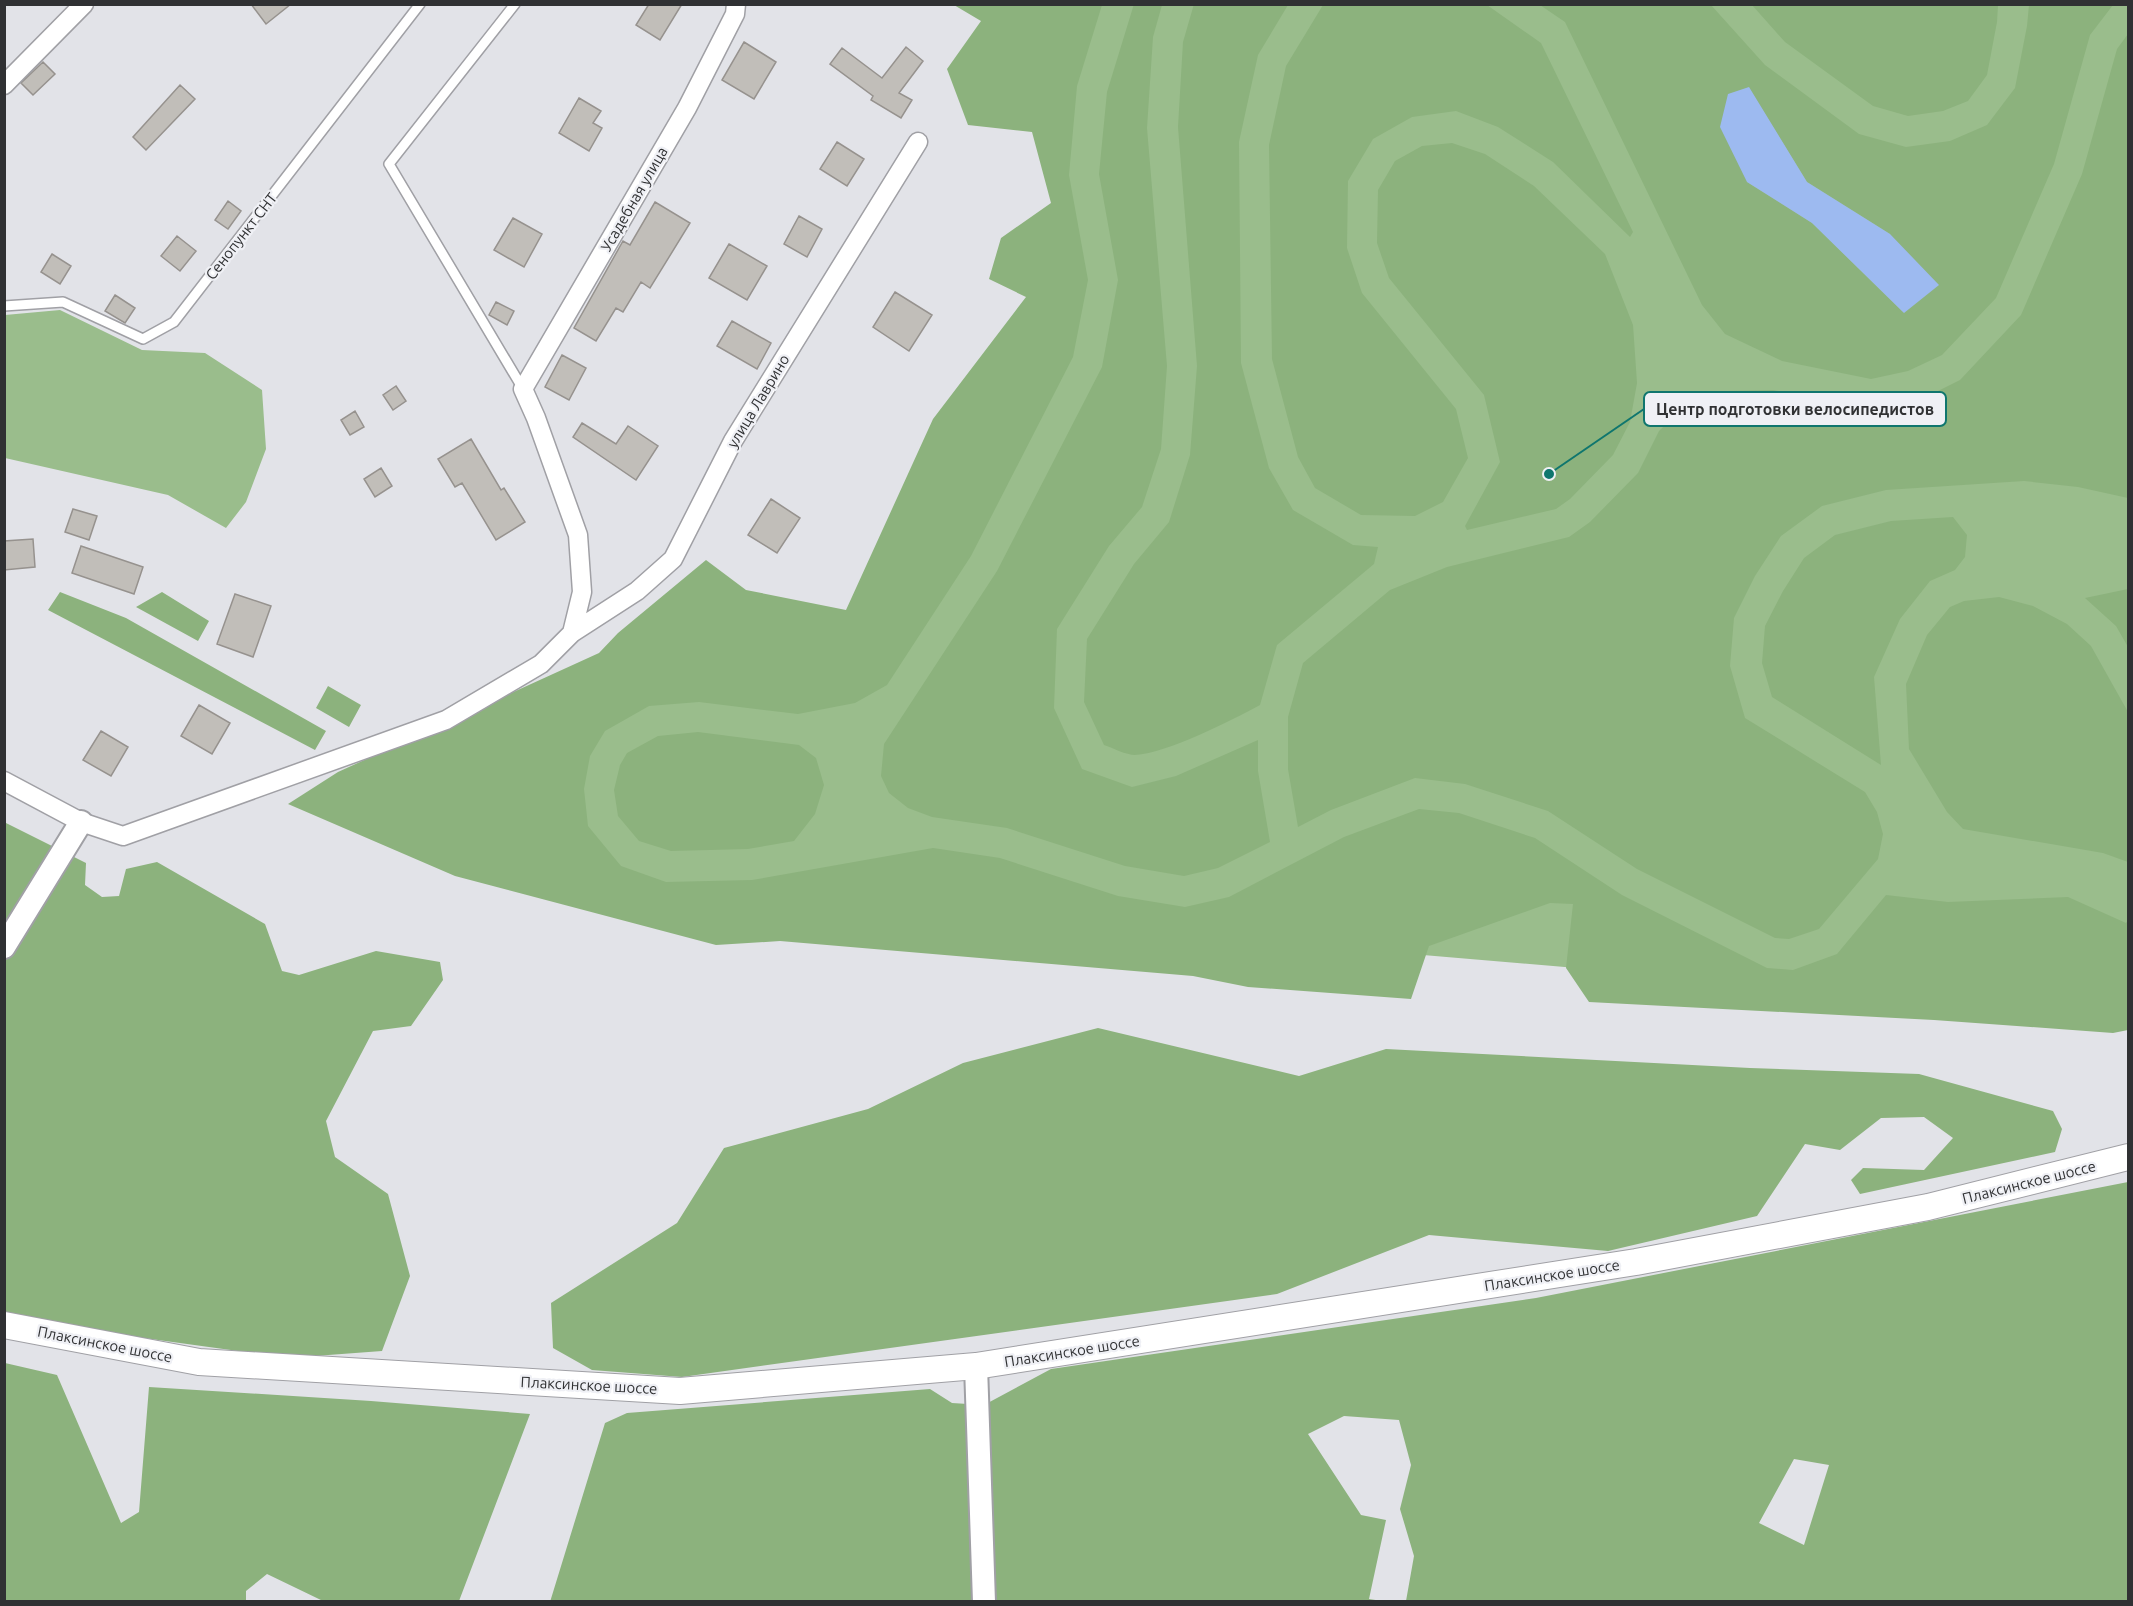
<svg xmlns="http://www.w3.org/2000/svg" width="2133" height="1606" viewBox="0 0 2133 1606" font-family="Ubuntu,sans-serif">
  <rect width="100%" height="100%" fill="#e2e3e8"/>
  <path fill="#9abd8c" d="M1017 5H2128V1015L577 883 579 720 702 632 862 664 1059 316 1049 121Z
    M60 310 142 350 205 353 262 390 266 449 246 502 226 528 168 495 5 458V315Z"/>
  <path fill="#8cb27d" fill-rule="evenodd" d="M1134 4 1162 5 1153 37 1147 128 1167 366 1161 449 1142 507 1109 546 1057 629 1054 708 1082 769 1132 787 1176 776 1258 740V771L1270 842 1218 868 1184 876 1125 866 1007 828 932 817 908 808 889 793 881 776 884 744 997 571 1102 367 1118 280 1099 174 1107 92Z
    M1194 4 1288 5 1258 55 1239 142 1241 363 1269 468 1293 510 1353 545 1378 547 1374 564 1277 645 1260 705C1230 721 1168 753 1135 755 1126 755 1113 748 1104 745L1084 702 1087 639 1134 564 1169 522 1190 455 1197 366 1178 127 1183 42Z
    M954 5H1102L1077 86 1069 175 1088 280 1073 357 971 556 887 685 855 703 798 714 699 702 649 706 605 731 590 756 584 789 588 826 621 866 666 882 752 880 933 848 1000 858 1118 896 1185 907 1229 897 1344 837 1419 809 1459 813 1535 838 1622 895 1767 968 1793 970 1837 954 1886 895 1948 902 2068 897 2126 923 2128 920V1030L2113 1033 1934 1020 1589 1002 1566 968 1573 904 1550 903 1429 946 1411 999 1248 987 1193 976 780 941 716 945 455 876 288 804 338 772 599 653 618 633 706 560 746 590 846 610 933 419 1026 297 989 279 1001 238 1051 203 1032 132 968 125 947 69 981 21Z
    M1323 5H1487L1541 43 1633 232 1630 237 1553 162 1498 127 1456 111 1412 117 1373 139 1348 181 1347 248 1362 293 1456 409 1468 458 1443 502 1415 516 1361 515 1315 488 1298 457 1272 359 1269 145 1286 66Z
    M1540 5H1711L1765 65 1859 134 1906 147 1950 141 1987 125 2015 88 2027 26 2029 5H2113L2090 35 2054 164 1996 298 1942 355 1908 371 1871 379 1782 361 1725 334 1702 305 1565 22ZM1749 88 1807 182 1890 234 1903 312 1812 223 1747 182Z
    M1752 5H1998L1997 22 1987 75 1968 101 1943 111 1908 116 1873 106 1785 42Z
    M2128 34V498L2078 487 2024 481 1886 490 1822 506 1781 536 1755 576 1734 618 1730 666 1745 718 1865 792 1877 812 1883 834 1878 859 1819 929 1789 939 1775 938 1637 869 1548 811 1465 784 1415 778 1331 810 1298 827 1288 769V717L1303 663 1390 590 1447 567 1569 537 1590 522 1638 473 1659 431 1690 401 1727 391 1773 390 1871 409 1918 401 1960 380 2021 315 2082 174 2117 49Z
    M1452 143 1485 154 1534 186 1605 254 1633 325 1637 383 1630 422 1613 455 1570 499 1556 509 1467 530 1465 526 1500 462 1484 395 1389 278 1377 243 1378 190 1395 161 1422 146Z
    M1953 517 1967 535 1965 557 1955 570 1930 581 1900 619 1874 677 1881 765 1772 697 1762 663 1765 626 1783 591 1804 558 1835 535 1891 521Z
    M2128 589V647L2116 626 2085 598Z
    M60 592 126 618 326 731 315 750 48 610Z
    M162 592 209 621 198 641 136 607Z
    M1999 597 2033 606 2067 624 2091 646 2128 712V862L2103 853 1963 829 1947 812 1909 749 1906 684 1927 635 1950 607 1964 601Z
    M328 686 361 705 349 727 316 708Z
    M698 732 799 745 816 758 824 785 815 814 794 841 748 849 671 851 639 841 618 816 614 790 620 765 627 753 658 736Z
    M4 822 86 863 85 885 102 897 119 896 126 869 157 862 265 924 282 971 299 975 376 951 440 962 443 980 411 1026 373 1031 326 1121 335 1157 388 1194 410 1276 382 1351 288 1358 93 1331 5 1313Z
    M1098 1028 1299 1076 1386 1049 1750 1068 1919 1074 2053 1111 2062 1129 2055 1152 1860 1194 1851 1180 1863 1168 1924 1170 1953 1138 1924 1117 1881 1118 1840 1150 1805 1144 1757 1216 1608 1251 1429 1235 1277 1294 682 1377 592 1370 553 1348 551 1303 677 1223 724 1148 868 1109 963 1063Z
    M2128 1182V1601H1406L1414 1556 1400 1509 1411 1465 1399 1420 1344 1416 1308 1434 1361 1515 1386 1520 1369 1599 1382 1601 550 1602 605 1423 627 1413 930 1389 952 1403 984 1405 1051 1369 1536 1298ZM1794 1459 1829 1465 1804 1545 1759 1523Z
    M5 1363 57 1375 121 1523 139 1512 149 1387 371 1401 530 1414 459 1601H323L267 1574 246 1591V1601H5Z"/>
  <path fill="#9dbaf0" d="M1749 87 1807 182 1890 234 1939 285 1904 313 1812 223 1747 182 1720 127 1728 94Z"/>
  <path fill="#c1beb9" stroke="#96928e" stroke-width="1.5" d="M251 4H291L266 24Z
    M649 4H682L660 40 636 25Z
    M744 42 776 62 754 99 722 80Z
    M906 47 923 61 899 93 912 100 901 118 871 100 873 96 830 64 842 48 882 78Z
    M43 62 55 74 33 95 21 83Z
    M180 85 195 99 146 150 133 137Z
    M579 98 601 111 593 123 602 128 589 151 559 133Z
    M837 142 864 159 847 186 820 169Z
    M228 201 241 211 228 229 215 220Z
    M655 202 690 223 650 288 641 282 623 312 616 308 596 341 574 328 623 241 630 245Z
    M799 216 822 229 807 257 784 244Z
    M513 218 542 234 524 267 494 250Z
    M177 236 196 251 180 271 161 256Z
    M729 244 767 266 747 300 709 278Z
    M52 254 71 266 60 284 41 272Z
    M895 292 932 315 909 351 873 327Z
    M115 295 135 308 125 323 105 311Z
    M496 302 514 311 507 325 489 315Z
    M732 321 771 343 757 369 717 346Z
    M562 355 586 368 569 400 545 387Z
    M396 386 406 401 393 410 383 395Z
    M355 411 364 427 350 435 341 420Z
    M582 423 616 444 628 426 658 446 636 480 573 437Z
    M471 439 501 490 504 488 525 522 496 540 462 483 455 487 438 459Z
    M381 468 392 486 375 497 364 479Z
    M771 499 800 518 777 553 748 535Z
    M73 509 97 516 89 540 65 532Z
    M33 539 35 567 4 570V541Z
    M81 546 143 567 134 594 72 573Z
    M235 594 271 606 253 657 217 644Z
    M199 705 230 723 212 754 181 736Z
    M101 731 128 747 111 776 83 760Z"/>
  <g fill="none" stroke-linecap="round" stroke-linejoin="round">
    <defs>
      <path id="service" d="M515 4 389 164 523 389
        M4 306 63 302 143 339 174 322 420 4"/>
      <path id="minor" d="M4 85 84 4
        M572 633 637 591 673 559 733 441 918 142
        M4 781 81 822 123 836 446 720 541 664 572 633 582 592 578 535 536 418 523 389 687 108 735 14 736 4"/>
      <path id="tertiary" d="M4 947 81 822
        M976 1366 984 1602"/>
      <path id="secondary" d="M4 1325 199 1362 680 1391 976 1366 1636 1262 1928 1207 2128 1157"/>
    </defs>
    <use href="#service" stroke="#a0a0a5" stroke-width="12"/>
    <use href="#minor" stroke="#a0a0a5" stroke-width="21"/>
    <use href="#tertiary" stroke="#a0a0a5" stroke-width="26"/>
    <use href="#secondary" stroke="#a0a0a5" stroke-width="28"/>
    <use href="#service" stroke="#fff" stroke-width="9"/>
    <use href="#minor" stroke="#fff" stroke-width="18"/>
    <use href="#tertiary" stroke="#fff" stroke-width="22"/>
    <use href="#secondary" stroke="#fff" stroke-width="26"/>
  </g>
  <g text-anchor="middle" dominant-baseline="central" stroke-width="4.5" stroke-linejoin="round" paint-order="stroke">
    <g font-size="15" fill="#303133" stroke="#eff0f5">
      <text transform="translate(634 199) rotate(-60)">Усадебная улица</text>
      <text transform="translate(241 236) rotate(-52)">Сенопункт СНТ</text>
      <text transform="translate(758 401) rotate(-59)">улица Лаврино</text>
      <text transform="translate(2029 1182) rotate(-14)">Плаксинское шоссе</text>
      <text transform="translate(1552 1275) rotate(-9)">Плаксинское шоссе</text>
      <text transform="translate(105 1344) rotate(11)">Плаксинское шоссе</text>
      <text transform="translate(1072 1351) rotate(-9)">Плаксинское шоссе</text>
      <text transform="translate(589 1385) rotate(3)">Плаксинское шоссе</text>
    </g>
  </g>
  <path fill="none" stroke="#0f766e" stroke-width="2" d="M1549 474L1644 409"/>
  <circle fill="#0f766e" stroke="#eff0f5" stroke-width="2" cx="1549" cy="474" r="6"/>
  <rect fill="#eff0f5" stroke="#0f766e" stroke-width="2" x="1644" y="392" width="302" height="34" rx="6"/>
  <g font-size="16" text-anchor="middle" font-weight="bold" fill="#303133">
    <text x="1795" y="415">Центр подготовки велосипедистов</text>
  </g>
  <rect width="2133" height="1606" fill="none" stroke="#303133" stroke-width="12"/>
</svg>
